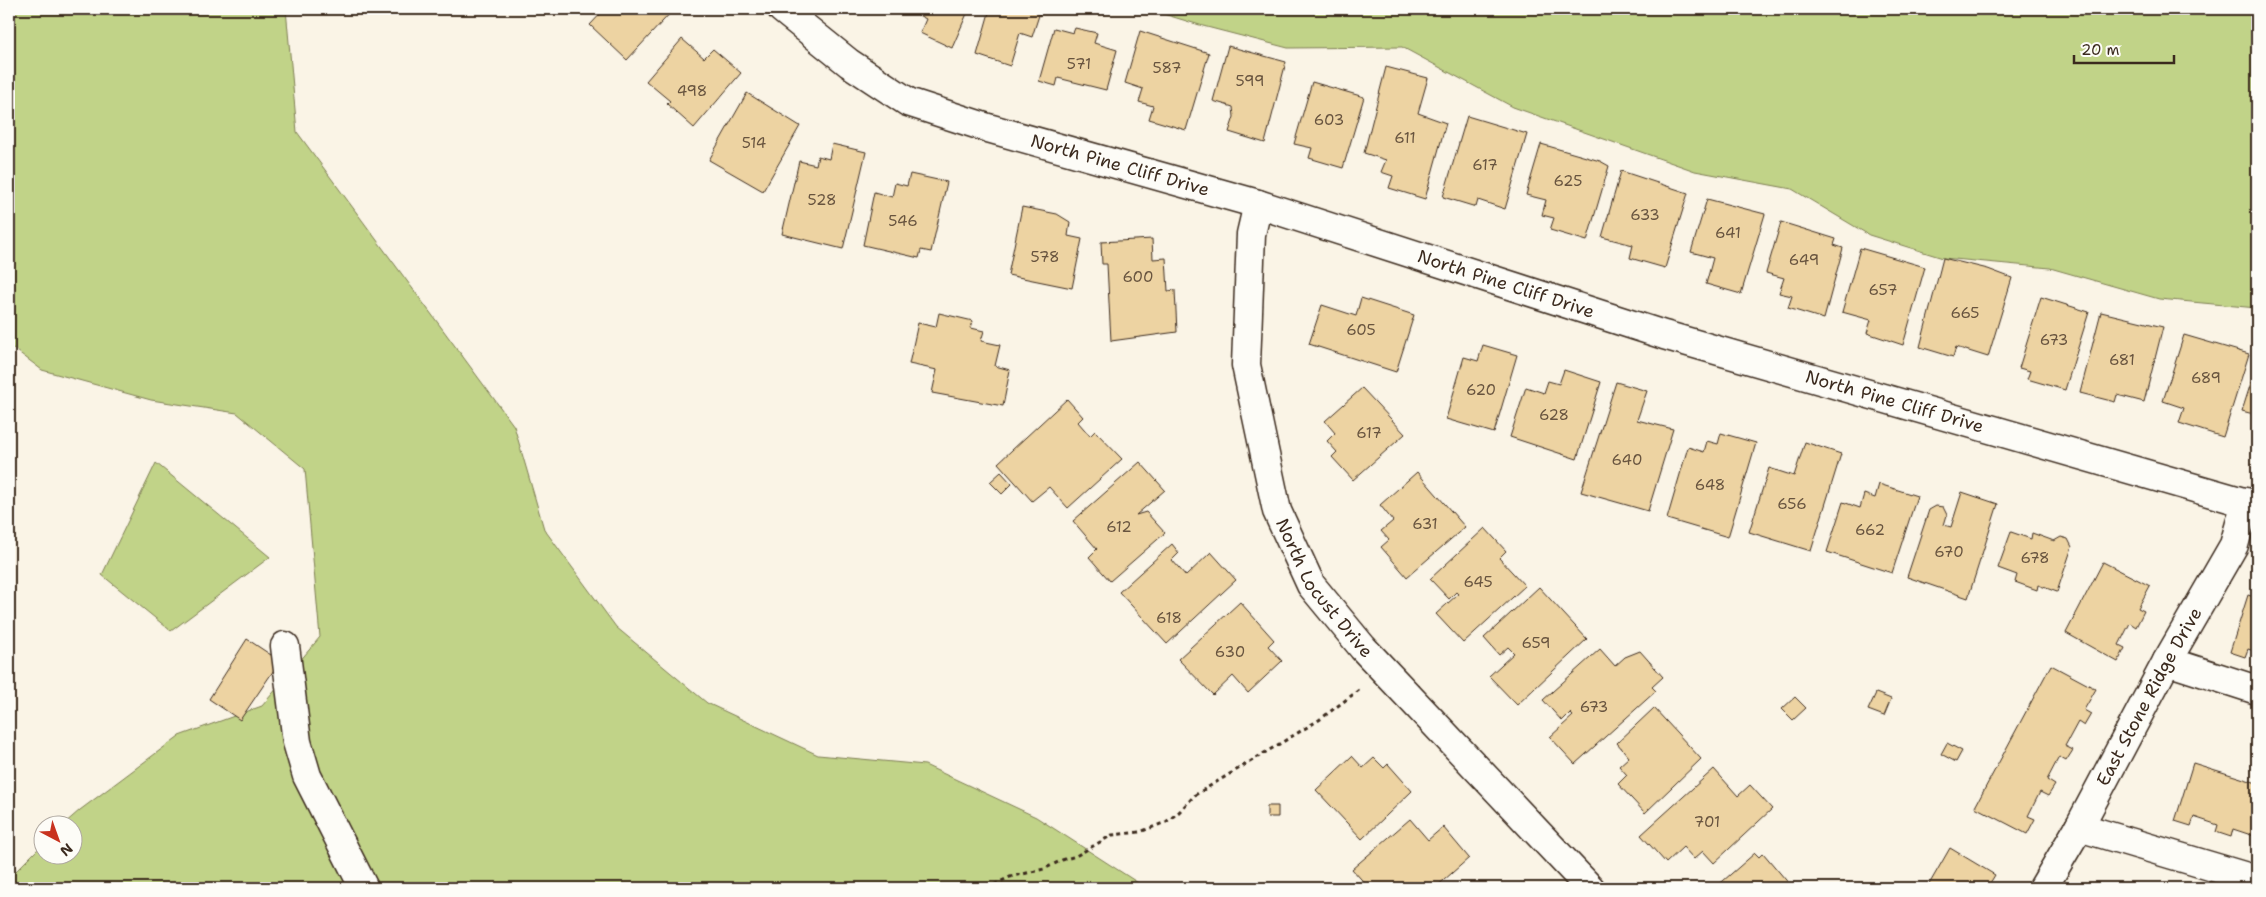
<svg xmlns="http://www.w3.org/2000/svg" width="2266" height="897" viewBox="0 0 2266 897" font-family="'Shantell Sans',sans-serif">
  <rect width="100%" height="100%" fill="#faf4e6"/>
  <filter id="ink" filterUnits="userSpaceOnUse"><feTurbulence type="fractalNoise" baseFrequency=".02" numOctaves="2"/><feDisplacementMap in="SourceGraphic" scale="10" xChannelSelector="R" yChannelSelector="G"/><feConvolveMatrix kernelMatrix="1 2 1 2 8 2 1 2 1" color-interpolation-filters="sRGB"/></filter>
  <g filter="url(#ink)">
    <path fill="#c1d388" stroke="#7e7e53" d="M9 9H286L297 132 514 426 544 529 616 627 707 703 818 755 925 765 1036 817 1146 888H9V878L42 845V854H72V824H64L80 810 179 736 262 706 320 637 305 469 237 413 151 400 42 370 9 345Z
      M1147 9H2257V308L2159 299 2050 268 1943 258 1869 235 1792 189 1695 171 1513 107 1402 47 1288 48 1203 26Z
      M156 463 270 557 171 631 102 575Z"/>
    <path fill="#edd3a2" stroke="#3b2a1e" d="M605 9H674L627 60 590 25Z
      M907 9H969L952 48 920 33 926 19Z
      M990 9H1041L1032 37 1020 33 1010 66 977 55Z
      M1054 28 1073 33 1075 28 1097 33 1094 43 1117 50 1106 90 1058 78 1056 86 1039 81Z
      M1140 31 1209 53 1186 130 1149 119 1153 106 1139 102 1143 89 1125 83Z
      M682 39 704 58 713 49 741 73 694 128 667 104 670 101 646 81Z
      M1228 46 1286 62 1265 143 1229 132 1234 117 1233 107 1213 101Z
      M1386 67 1428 78 1418 113 1446 123 1425 199 1389 188 1393 176 1381 172 1386 160 1364 153Z
      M1312 82 1364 97 1343 168 1309 158 1312 148 1294 144Z
      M747 93 800 126 763 191 709 160Z
      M1467 116 1527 134 1505 209 1478 200 1476 207 1443 197Z
      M832 144 866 152 843 249 782 234 799 161 816 165 818 156 829 159Z
      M1541 144 1600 161 1609 166 1587 241 1550 230 1554 218 1542 215 1546 200 1526 195Z
      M1621 171 1688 193 1665 268 1630 258 1633 245 1602 237Z
      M910 174 947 182 931 252 921 250 919 258 863 245 874 192 892 197 895 183 907 186Z
      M1707 199 1765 214 1741 294 1706 284 1713 258 1691 252Z
      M1022 207 1057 214 1070 222 1068 236 1082 239 1072 288 1008 275Z
      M1781 222 1836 239 1834 245 1843 248 1824 319 1788 308 1792 296 1779 293 1784 278 1766 273Z
      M1152 239 1153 259 1166 258 1168 291 1175 290 1177 332 1111 341 1107 264H1102L1101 242Z
      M1860 248 1925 267 1903 345 1867 333 1871 320 1842 312Z
      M1943 258 1988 269 2012 278 1988 357 1956 347 1953 357 1920 347Z
      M2041 297 2089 312 2065 390 2027 379 2030 371 2019 368Z
      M1361 298 1414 315 1396 372 1309 344 1322 305 1356 316Z
      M2101 312 2163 327 2144 402 2117 395 2115 402 2080 393Z
      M939 313 973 321 971 328 984 331 981 341 1000 345 995 366 1010 370 1003 406 932 393 937 370 909 364 918 323 936 327Z
      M2184 335 2249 354 2223 437 2179 423 2184 408 2163 401Z
      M1483 345 1517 355 1494 433 1446 419 1464 357 1478 361Z
      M2257 364V415L2242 411Z
      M1564 370 1601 382 1577 459 1510 437 1526 387 1544 393 1548 381 1559 384Z
      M1616 382 1647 391 1637 420 1673 429 1648 511 1581 492Z
      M1362 388 1405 434 1353 480 1332 457 1337 452 1327 441 1335 433 1325 421Z
      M1067 399 1083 417 1078 422 1090 436 1095 431 1122 459 1068 508 1049 487 1032 501 998 463Z
      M1721 433 1756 443 1728 537 1667 519 1688 447 1704 452 1707 441 1718 444Z
      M1805 442 1841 454 1811 551 1749 532 1769 468 1794 476Z
      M1140 462 1165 490 1136 515 1146 512 1165 533 1110 581 1089 557 1097 549 1073 521Z
      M1001 472 1012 484 1002 494 990 482Z
      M1417 472 1465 527 1407 577 1381 547 1389 540 1381 531 1393 521 1380 505Z
      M1879 484 1917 496 1892 573 1827 552 1843 502 1860 508 1864 494 1875 498Z
      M1962 492 1998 504 1968 598 1907 577 1929 510 1936 506 1943 507 1947 515 1944 525 1951 527Z
      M1485 528 1506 551 1499 558 1525 586 1463 643 1436 614 1458 594 1456 592 1449 599 1430 579Z
      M2011 532 2031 539 2032 533 2054 541 2061 537 2068 539 2072 547 2057 592 2038 585 2037 590 2015 582 2017 575 1998 568Z
      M1172 544 1179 553 1172 560 1186 576 1211 552 1236 580 1167 644 1119 592Z
      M2103 562 2150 586 2138 608 2144 611 2136 627 2130 623 2119 645 2125 648 2118 662 2066 633Z
      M1539 587 1587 639 1517 705 1489 676 1514 653 1508 647 1499 655 1484 638Z
      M2248 595 2257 598V652L2248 649 2245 657 2230 652Z
      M1240 602 1274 640 1268 646 1282 661 1248 693 1233 676 1213 695 1178 659Z
      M247 639 280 661 240 720 209 699Z
      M1600 649 1615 666 1625 657 1640 651 1663 677 1652 687 1656 691 1575 764 1550 737 1573 716 1570 713 1562 721 1543 700Z
      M2051 665 2096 689 2084 710 2091 714 2084 726 2078 722 2065 746 2073 750 2066 761 2059 757 2047 780 2055 785 2048 796 2040 792 2028 816 2035 819 2027 834 1975 807Z
      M1876 693 1891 699 1884 716 1868 710Z
      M1795 697 1806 708 1793 720 1782 709Z
      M1654 708 1701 759 1645 813 1618 784 1627 775 1619 766 1629 757 1617 743Z
      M1947 743 1962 751 1956 762 1941 754Z
      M1352 756 1363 768 1374 758 1384 768 1388 764 1412 791 1362 839 1316 790Z
      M2193 763 2257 783V837L2233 829 2231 837 2216 832 2218 825 2194 817 2191 826 2175 821Z
      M1714 769 1738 796 1750 785 1772 809 1714 863 1703 851 1694 859 1683 847 1666 863 1641 835Z
      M1267 806H1278V817H1267Z
      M1410 819 1428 840 1443 827 1469 858 1435 888H1386L1383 884 1378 888H1369L1352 869Z
      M1950 848 1995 875 1987 888H1927Z
      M1755 853 1759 857 1763 853 1791 886 1789 888H1715Z"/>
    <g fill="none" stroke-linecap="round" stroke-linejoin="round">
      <defs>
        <g id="minor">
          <path id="s1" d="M782 9 849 63 908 102 988 128 1258 204 1664 335 2257 506"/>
          <path id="s2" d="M1258 204 1251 234 1246 365 1277 511 1311 585 1363 648 1590 888"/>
          <path d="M285 646 297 742 307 776 364 888"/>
          <path d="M2167 661 2257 690"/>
          <path d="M2079 827 2257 880"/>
          <path id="s3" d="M2043 888 2079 827 2167 661 2234 545 2246 502"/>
        </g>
      </defs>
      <use href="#minor" stroke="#3b2a1e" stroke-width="31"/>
      <path stroke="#3b2a1e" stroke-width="3" stroke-dasharray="4 4" stroke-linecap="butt" d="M987 888 1010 877 1044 869 1062 860 1076 856 1112 835 1140 832 1166 822 1179 812 1195 795 1319 720 1359 690"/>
      <use href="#minor" stroke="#fdfcf7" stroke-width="28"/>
    </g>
  </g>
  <g text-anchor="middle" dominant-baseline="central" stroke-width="4" stroke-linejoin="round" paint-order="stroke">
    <g font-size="15" fill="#68543f">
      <text x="1079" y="64">571</text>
      <text x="1167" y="68">587</text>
      <text x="1250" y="81">599</text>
      <text x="692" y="91">498</text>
      <text x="1329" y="120">603</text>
      <text x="1405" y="138">611</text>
      <text x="754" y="143">514</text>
      <text x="1485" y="165">617</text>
      <text x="1568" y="181">625</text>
      <text x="822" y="200">528</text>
      <text x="1645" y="215">633</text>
      <text x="903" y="221">546</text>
      <text x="1728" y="233">641</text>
      <text x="1045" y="257">578</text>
      <text x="1804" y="260">649</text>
      <text x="1138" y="277">600</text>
      <text x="1883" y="290">657</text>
      <text x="1965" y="313">665</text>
      <text x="1361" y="330">605</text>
      <text x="2054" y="340">673</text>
      <text x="2122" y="360">681</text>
      <text x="2206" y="378">689</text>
      <text x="1481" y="390">620</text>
      <text x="1554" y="415">628</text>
      <text x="1369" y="433">617</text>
      <text x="1627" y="460">640</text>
      <text x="1710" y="485">648</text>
      <text x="1792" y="504">656</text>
      <text x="1425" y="524">631</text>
      <text x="1119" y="527">612</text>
      <text x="1870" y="530">662</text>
      <text x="1949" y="552">670</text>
      <text x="2035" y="558">678</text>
      <text x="1478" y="582">645</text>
      <text x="1169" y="618">618</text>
      <text x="1536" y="643">659</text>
      <text x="1230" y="652">630</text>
      <text x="1594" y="707">673</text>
      <text x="1707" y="822">701</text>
    </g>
    <g font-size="18" fill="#3b2a1e" stroke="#fdfcf7">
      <text stroke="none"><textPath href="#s1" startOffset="378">North Pine Cliff Drive</textPath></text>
      <text stroke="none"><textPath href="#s1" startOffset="782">North Pine Cliff Drive</textPath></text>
      <text stroke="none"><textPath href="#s1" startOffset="1188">North Pine Cliff Drive</textPath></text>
      <text stroke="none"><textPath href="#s2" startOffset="402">North Locust Drive</textPath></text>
      <text stroke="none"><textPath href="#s3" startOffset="219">East Stone Ridge Drive</textPath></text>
    </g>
  </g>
  <rect width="2266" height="897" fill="none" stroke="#fdfcf7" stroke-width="30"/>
  <rect x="15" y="15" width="2236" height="867" fill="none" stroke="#3b2a1e" stroke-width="2" filter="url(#ink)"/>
  <g transform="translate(58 840) rotate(139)"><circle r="24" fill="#fdfcf7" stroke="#afa8a0"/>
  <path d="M0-4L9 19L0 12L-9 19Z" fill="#c8321e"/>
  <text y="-8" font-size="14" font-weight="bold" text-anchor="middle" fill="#3b2a1e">N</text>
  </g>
  <path d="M2074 55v8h100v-8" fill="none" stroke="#3b2a1e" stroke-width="2.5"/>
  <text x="2081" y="55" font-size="15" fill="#3b2a1e" stroke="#fdfcf7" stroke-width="4" paint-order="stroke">20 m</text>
</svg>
